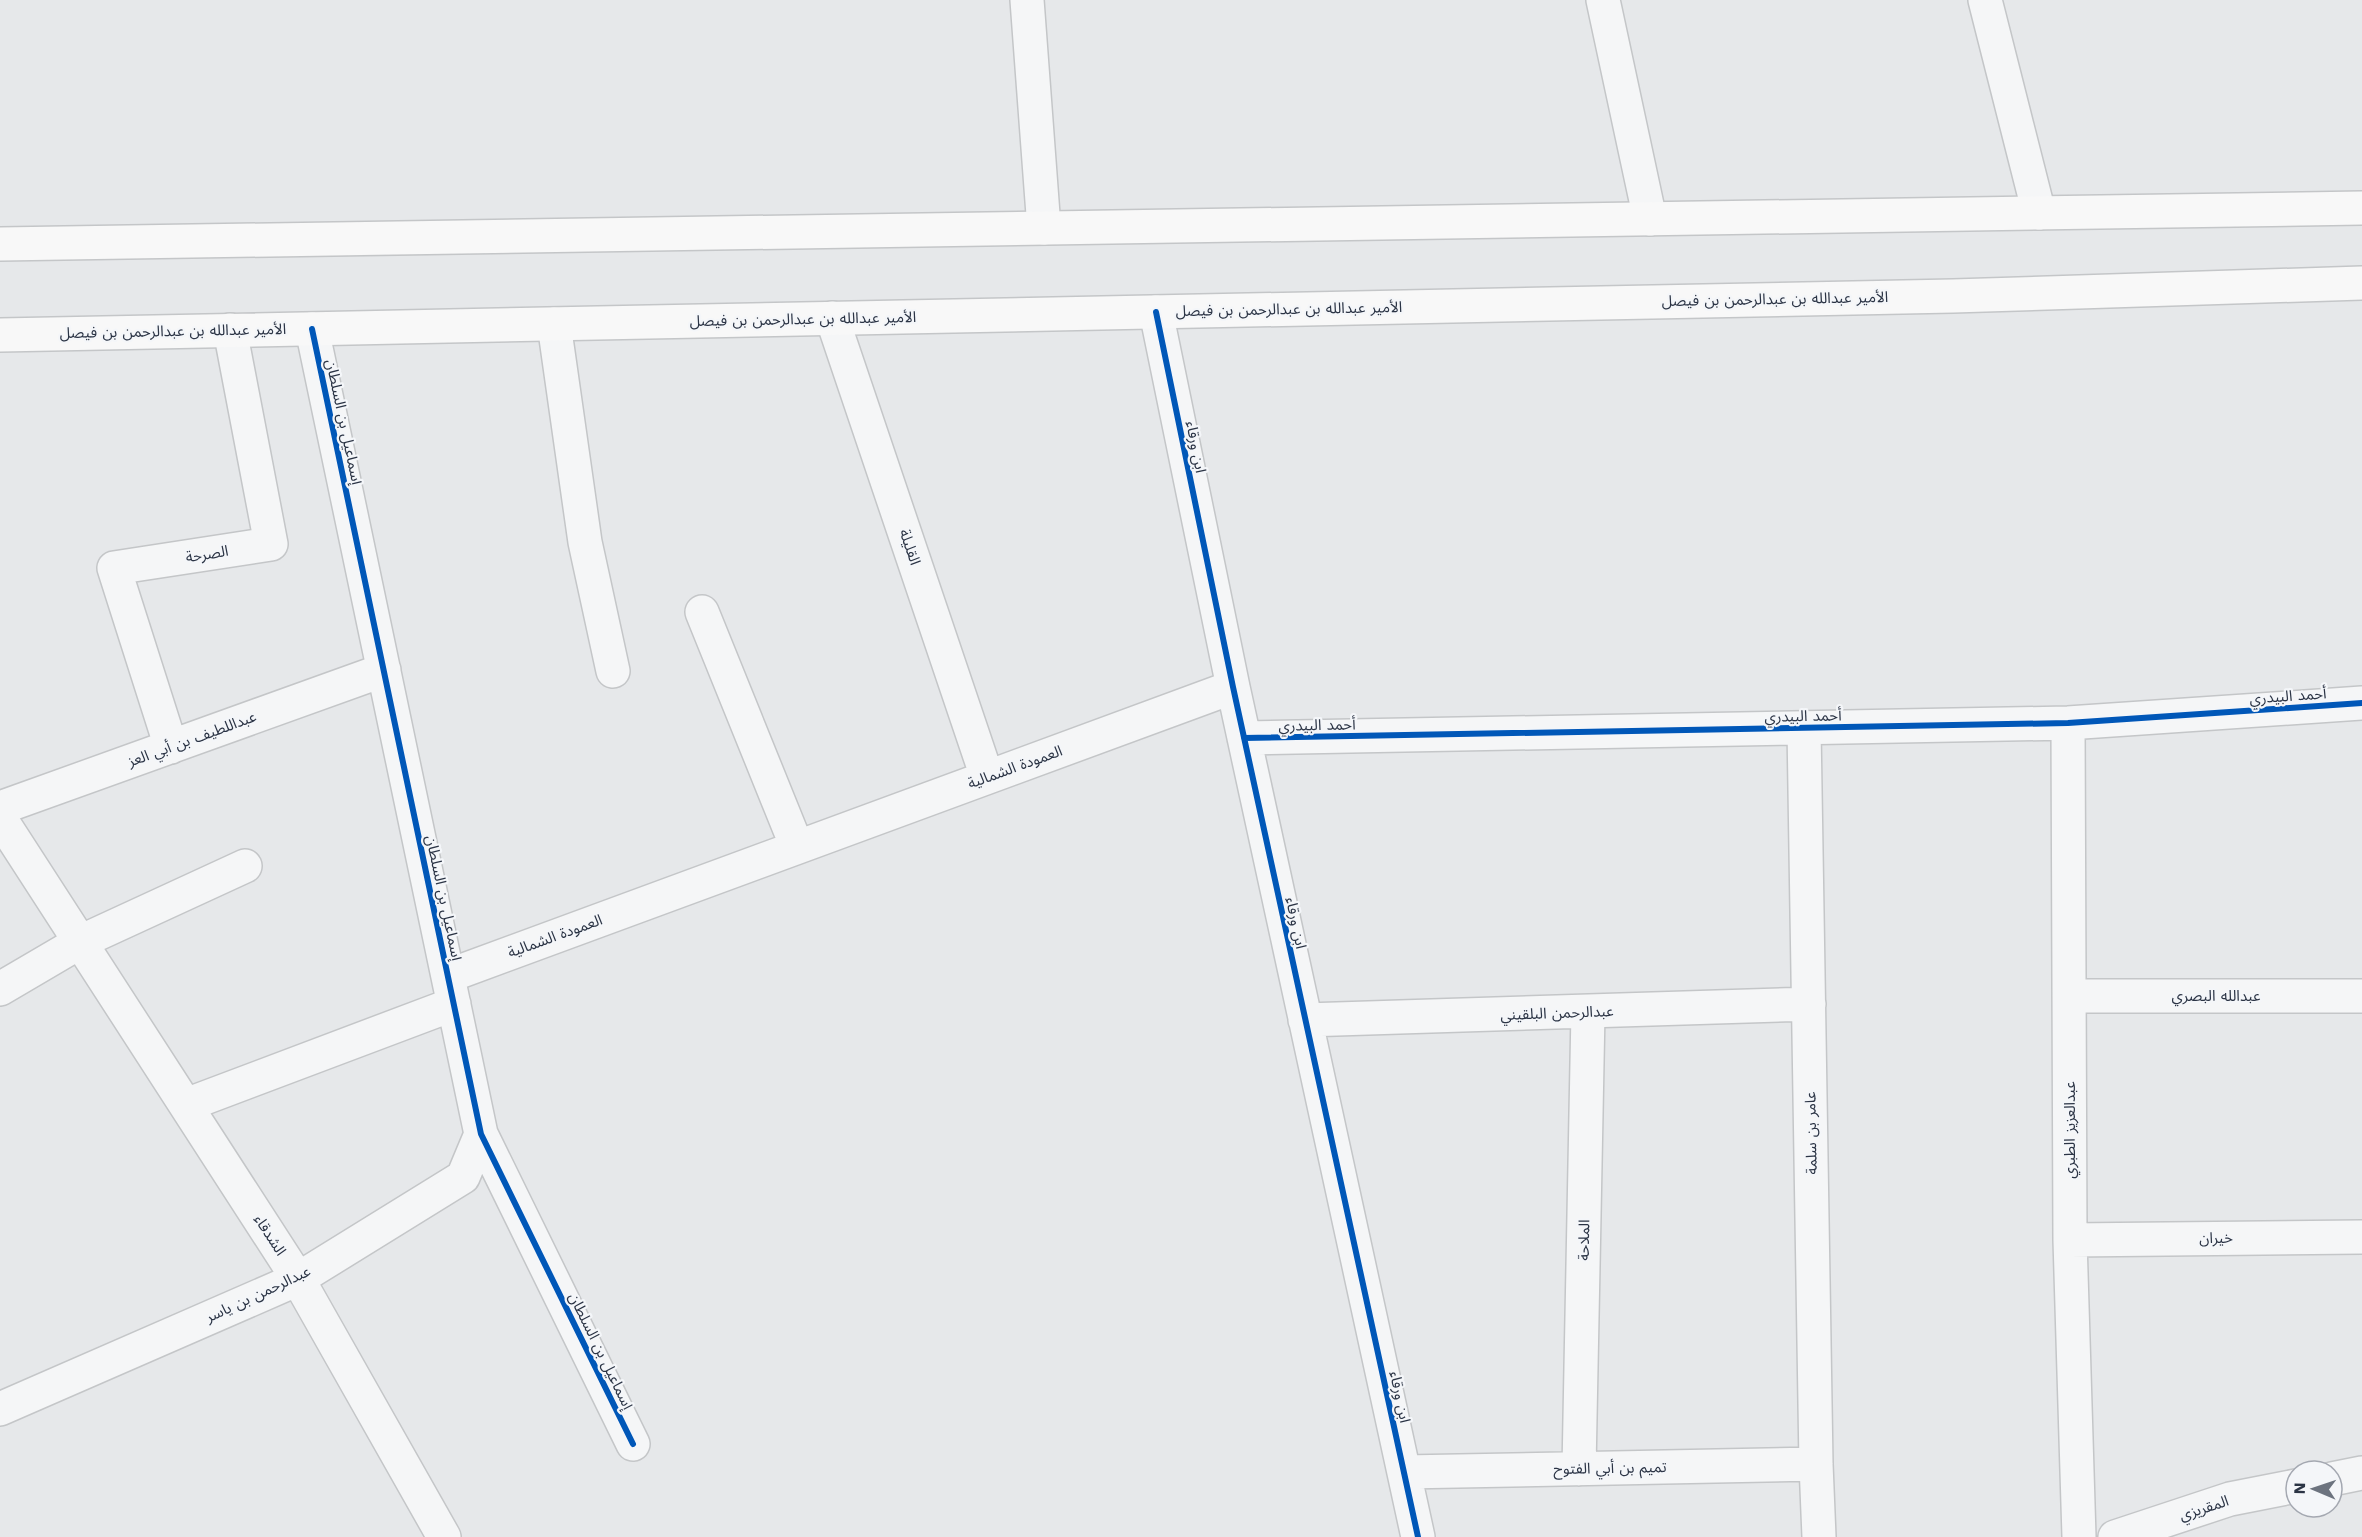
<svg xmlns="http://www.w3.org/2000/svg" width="2362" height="1537" viewBox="0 0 2362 1537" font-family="'Work Sans','Noto Sans Arabic',sans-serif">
  <rect width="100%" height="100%" fill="#e6e8ea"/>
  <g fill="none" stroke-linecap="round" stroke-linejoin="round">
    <defs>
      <path id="minor" d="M1027 0 1044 228
        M1603 0 1650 219
        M1985 0 2039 213
        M1156 312 1233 687 1418 1537
        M832 318 987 777
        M554 324 585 542 613 671
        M312 329 481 1134 633 1444
        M702 612 797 847
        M2068 723 2070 1240 2079 1537
        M1804 728 1816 1464 1819 1537
        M1244 738 2068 723 2362 703
        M171 747 114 568 271 544 230 330
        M0 808 384 670
        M0 818 298 1279 444 1537
        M448 976 1233 687
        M0 989 80 942 245 866
        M2069 996H2362
        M1305 1020 1809 1004
        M186 1105 454 1004
        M2070 1240 2362 1237
        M0 1409 298 1279 463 1177 481 1134
        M1579 1469 1588 1012
        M1404 1472 1816 1464
        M2332 1479 2362 1473
        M2115 1537 2230 1499 2296 1486"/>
      <path id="secondary" d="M0 244 2362 208
        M0 335 1953 296 2362 283"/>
    </defs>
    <use href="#minor" stroke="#c4c6c8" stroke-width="36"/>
    <use href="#secondary" stroke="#c4c6c8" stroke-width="36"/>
    <use href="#minor" stroke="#f5f6f7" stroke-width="33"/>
    <use href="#secondary" stroke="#f8f8f8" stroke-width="33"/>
    <defs>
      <path id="cycleway" d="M1156 312 1233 687 1418 1537
        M312 329 481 1134 633 1444
        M1244 738 2068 723 2362 703"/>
    </defs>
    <use href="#cycleway" stroke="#f4f6f9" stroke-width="10"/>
    <use href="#cycleway" stroke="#0057b8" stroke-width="6"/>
  </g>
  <g text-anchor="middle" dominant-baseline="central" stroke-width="4.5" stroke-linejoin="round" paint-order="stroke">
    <g font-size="15" fill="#2b3445" stroke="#f4f6f9">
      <text transform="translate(1775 299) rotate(-1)">الأمير عبدالله بن عبدالرحمن بن فيصل</text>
      <text transform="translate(1289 309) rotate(-1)">الأمير عبدالله بن عبدالرحمن بن فيصل</text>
      <text transform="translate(803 319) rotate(-1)">الأمير عبدالله بن عبدالرحمن بن فيصل</text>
      <text transform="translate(173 331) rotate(-1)">الأمير عبدالله بن عبدالرحمن بن فيصل</text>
      <text transform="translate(344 422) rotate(78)">إسماعيل بن السلطان</text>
      <text transform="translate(1196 447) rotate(79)">ابن ورقاء</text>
      <text transform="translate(910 547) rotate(71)">القليلة</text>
      <text transform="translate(207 554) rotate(-9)">الصرحة</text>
      <text transform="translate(2288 696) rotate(-4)">أحمد البيدري</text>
      <text transform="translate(1803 716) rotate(-1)">أحمد البيدري</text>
      <text transform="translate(1317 725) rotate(-1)">أحمد البيدري</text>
      <text transform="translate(192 739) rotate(-20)">عبداللطيف بن أبي العز</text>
      <text transform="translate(1015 767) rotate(-20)">العمودة الشمالية</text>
      <text transform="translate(444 898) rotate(78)">إسماعيل بن السلطان</text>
      <text transform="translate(1296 923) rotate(78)">ابن ورقاء</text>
      <text transform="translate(555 936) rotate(-20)">العمودة الشمالية</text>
      <text x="2216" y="996">عبدالله البصري</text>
      <text transform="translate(1557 1013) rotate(-2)">عبدالرحمن البلقيني</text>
      <text transform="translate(2070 1130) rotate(-90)">عبدالعزيز الطبري</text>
      <text transform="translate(1811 1133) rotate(-91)">عامر بن سلمة</text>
      <text transform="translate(270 1235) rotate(57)">الشدقاء</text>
      <text transform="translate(2216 1238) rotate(-1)">خيران</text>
      <text transform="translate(1584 1240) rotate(-89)">الملاحة</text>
      <text transform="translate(258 1294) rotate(-25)">عبدالرحمن بن ياسر</text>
      <text transform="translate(601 1351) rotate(64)">إسماعيل بن السلطان</text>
      <text transform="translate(1400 1397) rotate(78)">ابن ورقاء</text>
      <text transform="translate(1610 1468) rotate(-1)">تميم بن أبي الفتوح</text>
      <text transform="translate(2204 1508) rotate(-18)">المقريزي</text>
    </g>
  </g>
  <g transform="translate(2314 1489) rotate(272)"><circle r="28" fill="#f4f6f9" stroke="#a4a8b1" stroke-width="1.5"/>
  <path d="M0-4.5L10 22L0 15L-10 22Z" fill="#6c737f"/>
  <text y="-9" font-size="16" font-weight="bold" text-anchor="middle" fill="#2b3445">N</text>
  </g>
</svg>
